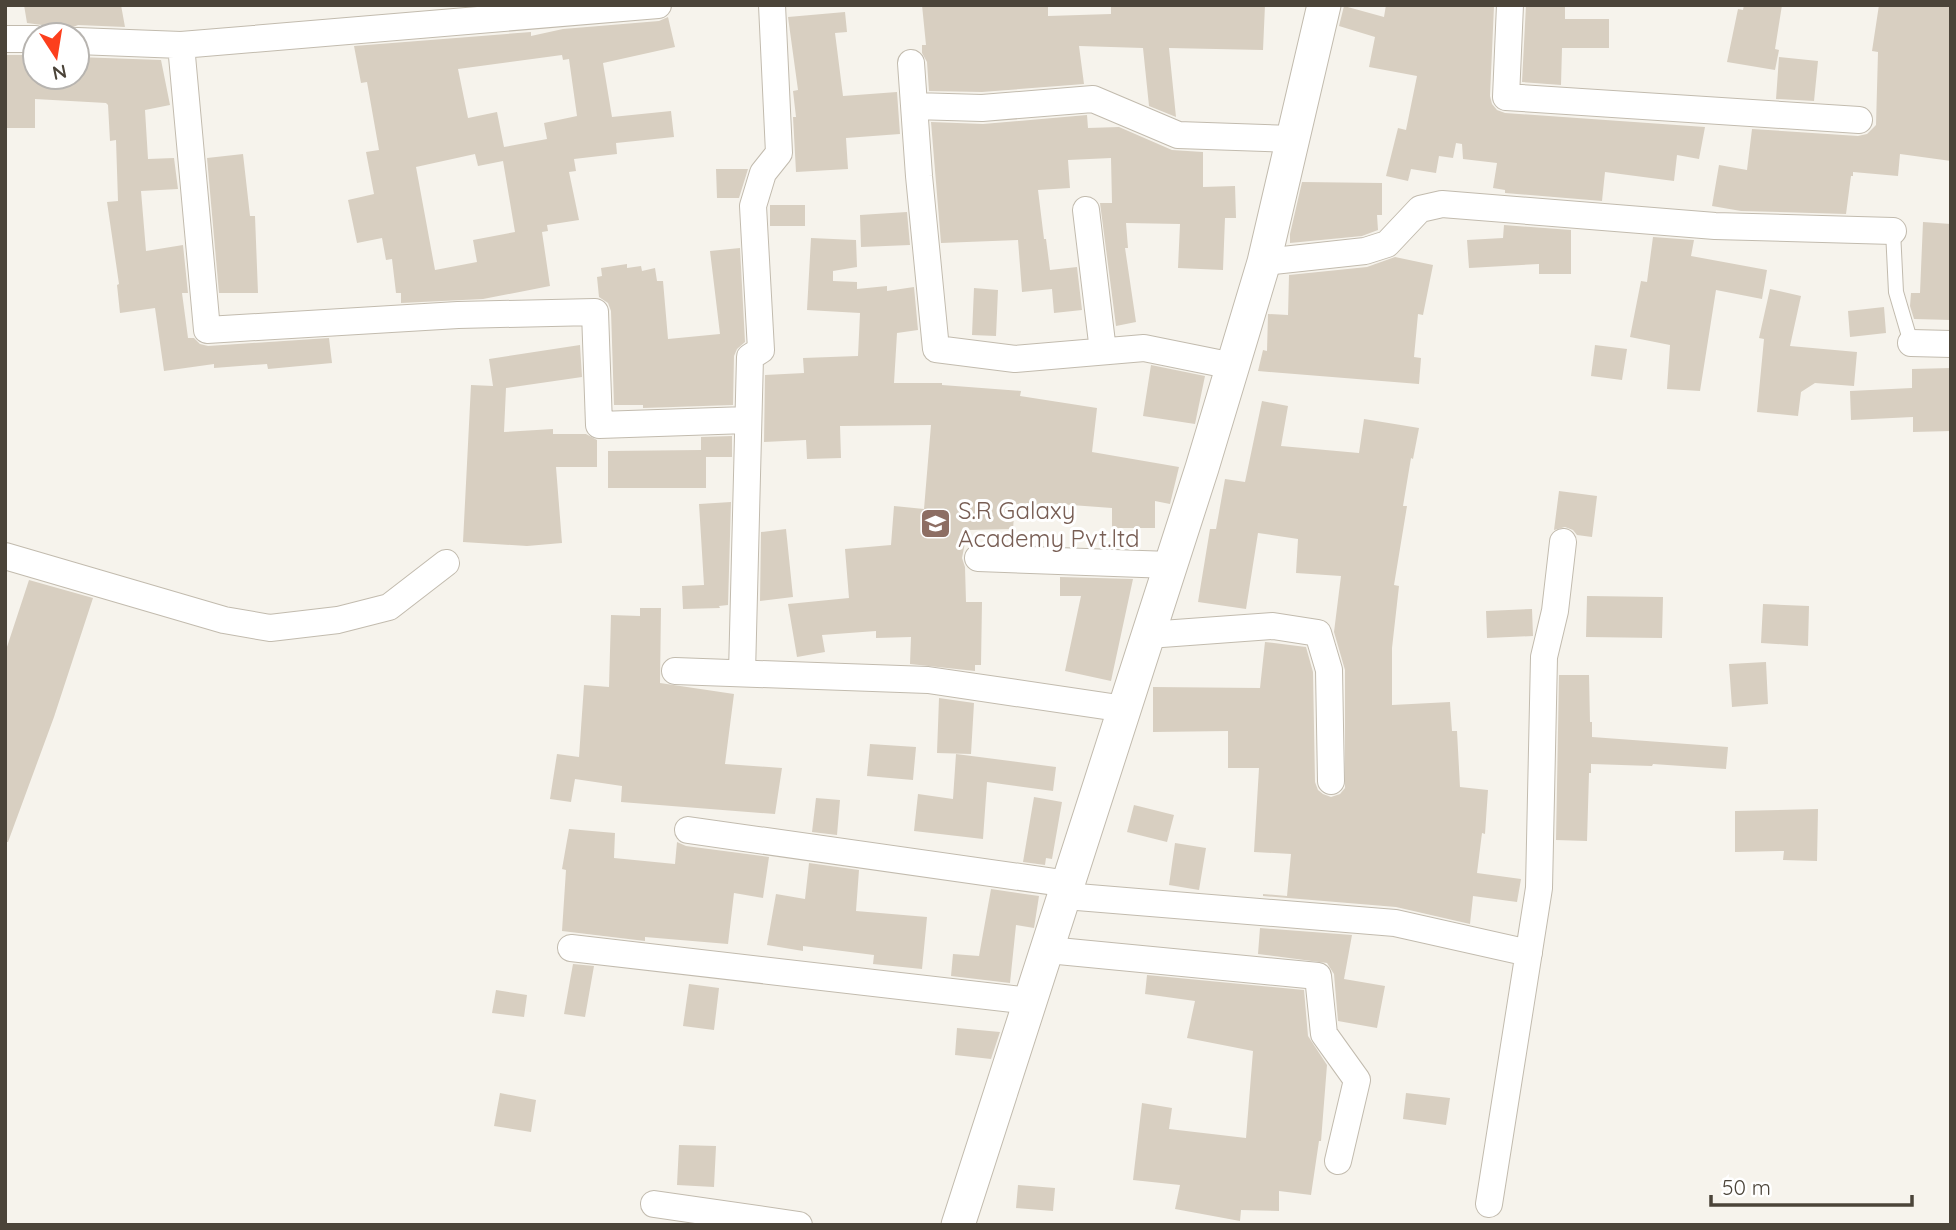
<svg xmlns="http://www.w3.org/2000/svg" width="1956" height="1230" viewBox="0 0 1956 1230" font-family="Quicksand,sans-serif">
  <rect width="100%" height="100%" fill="#f6f3ec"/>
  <path fill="#d8cfc1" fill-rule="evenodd" d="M24 5H121L125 27 78 25 66 30 49 33 42 25 27 23Z
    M922 5H1048V16L1111 14V5H1265L1263 50 1169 48 1176 117 1149 106 1143 48 1079 46 1084 84 982 92 929 91 927 62 922 53V45H926Z
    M1386 5 1494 6 1490 96 1492 104 1497 110 1505 113 1705 127 1699 159 1677 155 1674 181 1605 172 1602 201 1505 193V190L1493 188 1497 163 1463 159 1462 144 1456 143 1453 158 1439 156 1436 173 1411 169 1408 181 1386 176 1398 128 1406 130 1417 76 1369 67 1375 37 1339 26 1344 6 1384 17Z
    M1526 5H1565V19H1609V48H1562L1561 85 1522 82Z
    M1744 5H1782L1775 49 1779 50 1775 70 1727 62 1738 9 1743 10Z
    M1879 5H1951V161L1900 154 1898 176 1853 172V176H1851L1846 214 1741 211 1712 206 1719 165 1747 170 1752 129 1858 136 1867 134 1876 125 1878 52 1872 51Z
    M845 12 847 32 835 33 843 96 897 92 900 134 846 138 848 169 796 172 793 117H796L793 91 798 90 788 17Z
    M668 17 675 47 603 63 612 117 671 111 674 137 616 143 617 154 574 159 576 171 569 172 579 220 547 225 548 231 542 232 550 286 483 299 401 303V293H396L392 259 386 260 382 238 357 243 348 200 374 194 366 152 379 150 367 82 361 83 354 46 531 32V36L563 29 659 21ZM562 55 563 60 569 59 577 116 544 123 547 139 504 147 497 112 468 118 458 69ZM475 154 478 166 503 161 515 232 473 240 477 262 435 270 416 167Z
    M5 55H35V77H77V57L161 60 170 105 145 110 148 159 174 158 178 189 141 191 146 251 183 245 188 293H182L188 338H194L200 344 208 346 329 338 332 363 268 369 267 364 214 368V364L164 371 155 308 120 313 117 285 119 284 107 202 118 201 116 140 110 141 108 105 106 103 35 99V128H5Z
    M1779 57 1818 61 1814 101 1776 99Z
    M1087 115 1088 128 1119 127 1172 150 1203 152V187L1235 186 1236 218H1225L1223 270 1178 268 1180 224 1126 223 1128 248H1125L1136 322 1116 326 1100 203H1112L1111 158 1068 160 1070 188 1038 190 1044 239H1046L1050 270 1077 267 1082 310 1054 313 1052 289 1022 292 1018 240 941 243 931 122 983 124Z
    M243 154 250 216H255L258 293H219L207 158Z
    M716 169H748L739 198H717Z
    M1302 182 1382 183V215H1377L1378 230 1362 236 1290 243V234Z
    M770 205H805V226H770Z
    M907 212 910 245 861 247 860 215Z
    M1923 222 1951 224V320L1914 319 1910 306 1911 293H1920Z
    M1504 225 1571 230V274H1539V264L1469 268 1467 240 1503 238Z
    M1653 237 1694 240 1691 256 1767 270 1762 299 1716 290 1700 391 1667 389 1670 345 1630 337 1641 281 1647 282Z
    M811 238 856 240 857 267 833 271V281L857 282V289L887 286V291L914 287 918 330 897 333 894 383H942V385L1021 391 1020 396 1097 408 1092 452 1179 467 1170 504 1155 501V528H1112V508L1044 503V506L1015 504 1013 529 968 530 967 543H965L962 558 965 567 966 602H982L981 665H975V671L910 664 911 637 876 638V631L822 635 825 652 797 657 788 604 849 598 845 549 891 545 894 506 924 509 931 425 840 426 841 458 807 459 806 440 764 442 765 375 804 373 803 358 858 356 860 313 807 310Z
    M740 248 745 342 737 349 734 356 733 405 643 408V405H614L611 311 608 303 599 297 597 277 602 276 601 268 627 264V268L641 266 642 271 655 268 657 281H663L668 339 720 334 710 251Z
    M1395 257 1433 265 1423 315 1418 314 1414 357 1421 358 1419 384 1258 371 1263 350 1267 351 1268 314 1288 315 1289 275 1367 267Z
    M974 288 998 290 996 336 972 335Z
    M1770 289 1801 296 1790 346 1857 352 1854 386 1815 383 1801 392 1798 416 1757 412 1764 339 1759 338Z
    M1884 307 1886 333 1850 337 1848 311Z
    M580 345 582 377 506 388 504 432 553 429V434H586L597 440V467H556L562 543 527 546 463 542 471 385 493 386 489 359Z
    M1595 345 1627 349 1622 380 1591 376Z
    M1151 365 1205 376 1195 424 1143 416Z
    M1951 368V431L1913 432V417L1851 420 1850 391 1912 388V369Z
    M1262 401 1288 406 1281 446 1359 453 1364 419 1419 428 1413 459 1411 458 1403 506H1407L1394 585 1399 586 1392 648V705L1450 702 1452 731H1457L1460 787 1488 790 1485 834 1482 833 1477 873 1521 879 1517 902 1473 896 1470 924 1396 907 1263 896V894L1287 896 1291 854 1254 852 1259 768H1228V731L1153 732V687L1260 688 1265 642 1306 647 1313 672 1315 782 1318 790 1323 794 1331 797 1340 794 1345 788V670L1334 632 1341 576 1296 573 1298 539 1258 533 1246 609 1198 602 1210 529H1216L1225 479 1245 482Z
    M732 436V457H706V488H608V451L701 450V437Z
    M1559 491 1597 496 1592 537 1577 535 1573 530 1565 527 1554 530Z
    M731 502 728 605 719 606 720 608 683 609 682 586 704 585 699 504Z
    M786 529 793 597 760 601 761 532Z
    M1060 577 1133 579 1111 681 1065 671 1081 596H1060Z
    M29 580 93 598 54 717 8 842H5V653Z
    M1587 596 1663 597 1662 638 1586 637Z
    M1763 604 1809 606 1808 646 1761 643Z
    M640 608H661L660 683 734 694 725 764 782 768 775 814 621 802 622 786 575 779 571 802 550 799 557 754 579 757 584 685 609 687 611 615 640 616Z
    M1532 609 1533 636 1487 638 1486 611Z
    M1766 662 1768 704 1732 707 1729 664Z
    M1559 675H1589L1590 722H1592V737L1728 747 1726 769 1653 764 1652 766 1591 764V773H1589L1587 841 1556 840Z
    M939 698 974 703 971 754 937 753Z
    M870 744 916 747 913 780 867 776Z
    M956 754 1056 767 1053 791 987 782 983 839 914 831 918 794 953 799Z
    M1034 797 1062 802 1052 859 1046 858 1045 865 1023 862Z
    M816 798 840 800 837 835 812 832Z
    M1134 805 1174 815 1167 842 1127 832Z
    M1818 809 1817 861 1783 860 1784 851 1735 852V811Z
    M569 829 615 833 614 858 675 864 677 842 686 846 769 857 763 898 734 893 728 944 645 937V941L562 931 566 870 562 869Z
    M1175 843 1206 848 1199 890 1169 885Z
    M809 863 859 870 856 911 927 917 922 969 873 964 874 955 803 946V951L767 945 776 894 805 899Z
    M991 889 1039 896 1034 928 1016 925 1010 983 951 976 953 954 979 956Z
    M1260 928 1352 935 1344 979 1385 986 1377 1028 1338 1021 1334 974 1327 963 1258 954Z
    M573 964 594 966 585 1017 564 1014Z
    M1147 975 1304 990 1308 1036 1327 1065 1321 1141H1319L1311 1195 1279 1191V1211L1241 1210 1240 1221 1175 1209 1180 1185 1133 1180 1142 1103 1172 1108 1169 1129 1246 1138 1253 1051 1187 1038 1195 1001 1145 994Z
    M689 984 719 988 714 1030 683 1026Z
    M496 990 527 995 524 1017 492 1013Z
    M957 1028 1000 1032 991 1059 955 1055Z
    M500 1093 536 1100 531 1132 494 1126Z
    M1406 1093 1450 1098 1446 1125 1403 1119Z
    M679 1145 716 1146 714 1187 677 1185Z
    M1018 1185 1055 1188 1053 1211 1016 1208Z"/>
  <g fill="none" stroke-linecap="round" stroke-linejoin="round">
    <defs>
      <path id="service" d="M1893 231 1896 292 1911 343"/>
      <path id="minor" d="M1510 5 1506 97 1859 120
        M5 39H35
        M77 41 181 45 658 5
        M181 45 207 330 458 315 595 312 599 425 747 420
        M911 63 919 176 936 349 1015 359 1144 348 1233 366
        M914 106 982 108 1093 99 1178 135 1292 139
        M1086 210 1103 351
        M1264 262 1365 251 1387 244 1420 209 1442 204 1715 226 1893 231
        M1911 343 1951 344
        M5 556 224 620 270 628 338 620 389 607 446 563
        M978 558 1170 565
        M1148 635 1273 626 1318 633 1329 670 1331 781
        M675 671 928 680 1125 709
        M742 673 750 357 761 350 753 206 763 173 779 153 772 5
        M688 830 1069 884
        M1065 896 1395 923 1529 953
        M571 948 1030 1001
        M1048 950 1318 976 1324 1034 1357 1080 1338 1161
        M654 1204 799 1225
        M1489 1204 1539 888 1544 657 1555 611 1563 542"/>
      <path id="tertiary" d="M958 1225 1202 468 1264 262 1324 5"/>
    </defs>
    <use href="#service" stroke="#c2bbae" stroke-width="16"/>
    <use href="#minor" stroke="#c2bbae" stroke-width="28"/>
    <use href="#tertiary" stroke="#c2bbae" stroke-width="35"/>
    <use href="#service" stroke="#fff" stroke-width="14"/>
    <use href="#minor" stroke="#fff" stroke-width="26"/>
    <use href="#tertiary" stroke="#fff" stroke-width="33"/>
  </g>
  <defs>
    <symbol id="school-square" viewBox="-11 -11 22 22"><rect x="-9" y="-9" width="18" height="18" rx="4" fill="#8d6e63" stroke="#fff"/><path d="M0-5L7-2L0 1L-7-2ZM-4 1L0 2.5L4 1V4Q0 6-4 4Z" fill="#fff"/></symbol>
  </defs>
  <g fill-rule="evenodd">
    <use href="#school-square" x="918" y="506" width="35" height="35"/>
  </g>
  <g text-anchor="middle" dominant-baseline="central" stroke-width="6" stroke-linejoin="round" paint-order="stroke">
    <g font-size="24" fill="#785e54" stroke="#fff" text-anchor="start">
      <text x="958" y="510">S.R Galaxy<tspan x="958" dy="28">Academy Pvt.ltd</tspan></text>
    </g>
  </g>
  <rect width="1956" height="1230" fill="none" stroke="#4b4439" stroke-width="14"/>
  <g transform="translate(56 56) rotate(168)"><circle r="33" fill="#ffffff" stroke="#b7b4b0" stroke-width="2"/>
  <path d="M0-5L12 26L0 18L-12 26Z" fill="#fc3f1d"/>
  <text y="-10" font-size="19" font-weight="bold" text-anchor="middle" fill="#4b4439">N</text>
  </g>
  <path d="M1711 1195v10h201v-10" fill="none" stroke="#4b4439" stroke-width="3.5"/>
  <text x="1722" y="1195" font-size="21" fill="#4b4439" stroke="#ffffff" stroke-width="5" paint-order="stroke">50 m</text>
</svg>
